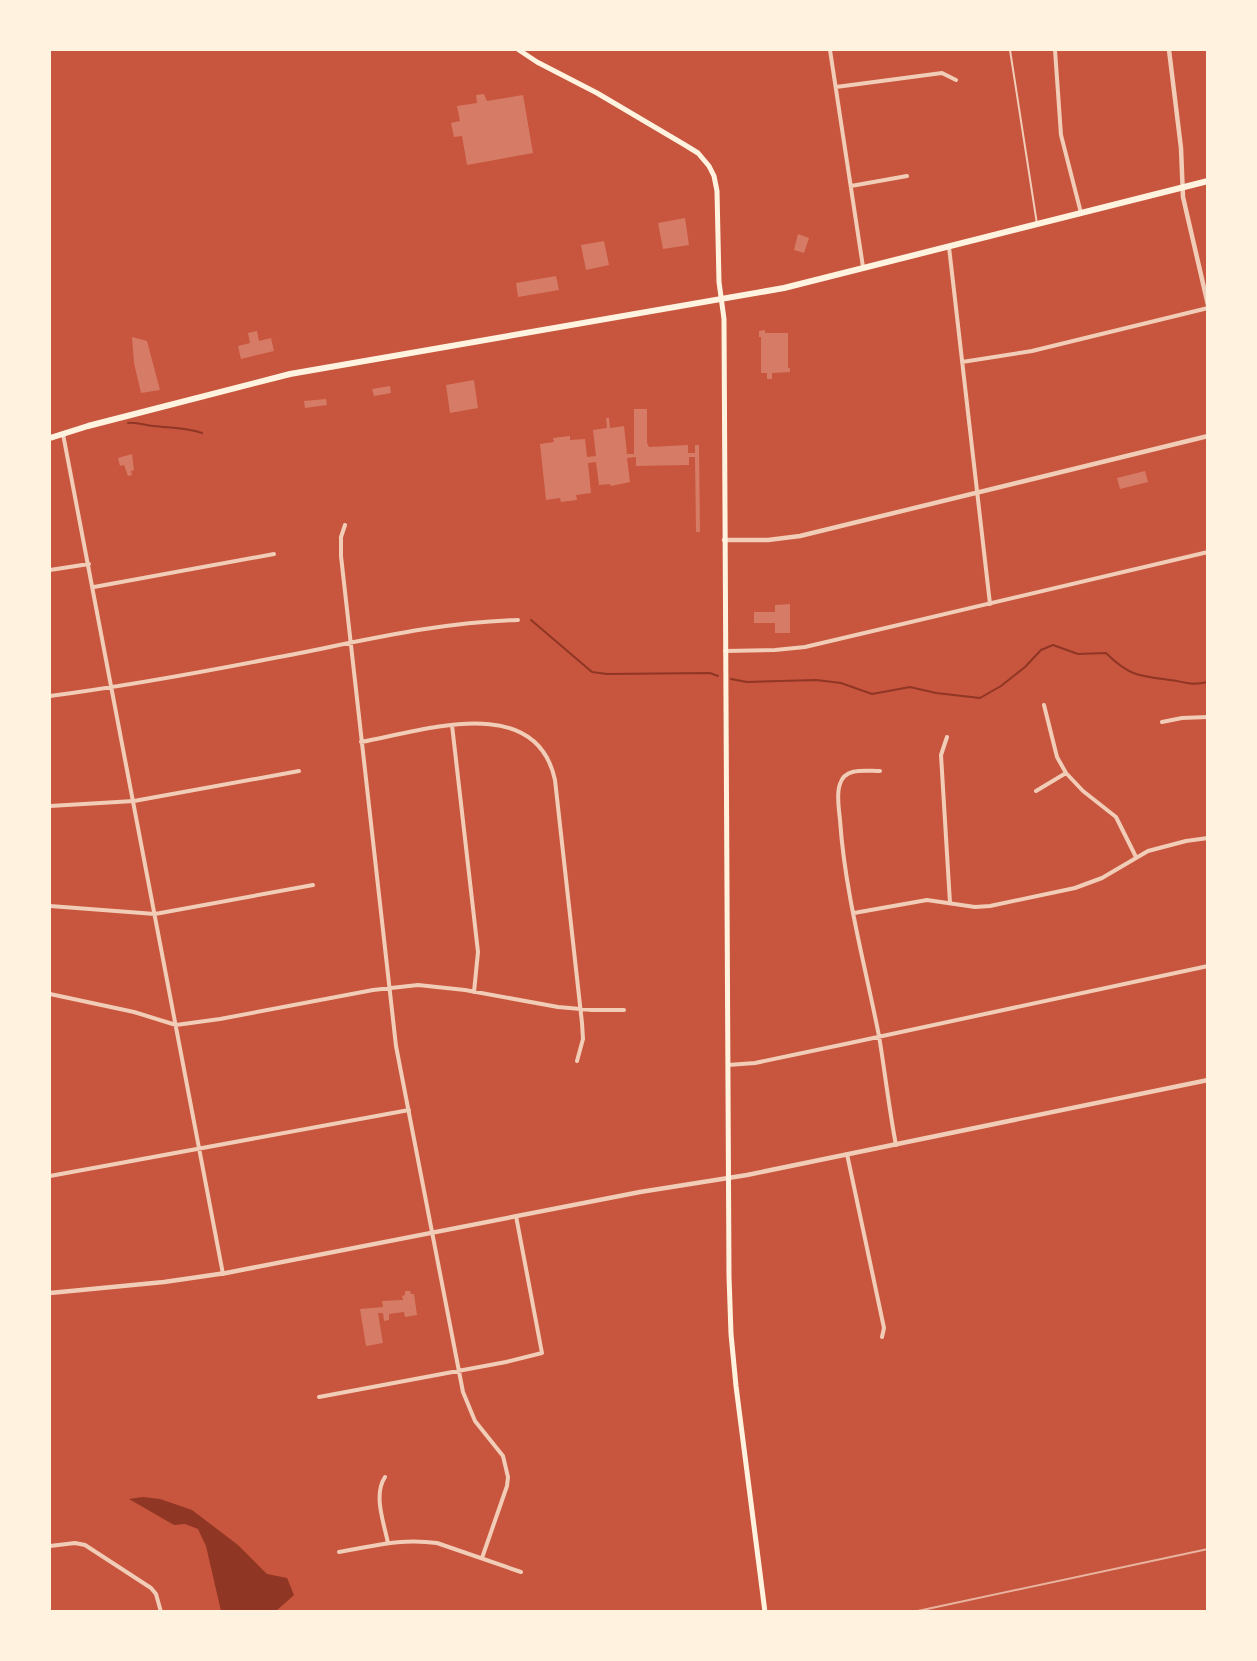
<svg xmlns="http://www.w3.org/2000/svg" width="1257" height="1661" viewBox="0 0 1257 1661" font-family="'PT Sans Narrow',sans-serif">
  <rect width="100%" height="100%" fill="#c8553d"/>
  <path fill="#8f3625" d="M143 1497 160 1499 192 1510 238 1545 267 1574 287 1578 294 1595 276 1611H221L206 1546 198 1529 185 1524 174 1525 129 1499Z"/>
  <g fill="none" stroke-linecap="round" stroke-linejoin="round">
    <path stroke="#8f3625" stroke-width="2" d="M128 423C137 422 144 425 153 426 170 428 185 427 202 433
      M531 620 592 672 607 674 710 673 718 676
      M731 679 747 682 816 680 841 683 872 694 910 687 936 693 980 698 1001 686 1025 667 1041 650 1053 645 1078 654 1106 653C1129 676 1139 676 1170 680 1187 682 1189 686 1208 682"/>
  </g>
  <path fill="#d67c66" d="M484 94 487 101 523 95 533 153 467 165 462 136 454 137 451 123 460 121 457 106 477 103 476 95Z
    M685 218 689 245 663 249 658 223Z
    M798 234 809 238 804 253 794 250Z
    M604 241 609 265 586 270 581 245Z
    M556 276 559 290 518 297 516 283Z
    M765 330V333H788V368H790V372L772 373V379H767V373H761V337H759V331Z
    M257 331 259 341 271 338 274 351 241 359 238 346 250 343 248 333Z
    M132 337 147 341 160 390 141 393 134 363Z
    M474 380 478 408 450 413 446 385Z
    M390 386 391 393 374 396 372 389Z
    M326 399 327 405 305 408 304 401Z
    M634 409H647V443L649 447 688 445V453H695V445H699L700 532H696L695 457H689V465L636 466V457L627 458 630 482 611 486 610 484 599 485 596 462 588 463 591 493 576 495 577 500 561 502 560 498 546 500 540 444 554 442 553 438 570 436V440L585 439 587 457 596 456 593 430 607 428 606 418H609L610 428 624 426 627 454H634Z
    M132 454 134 470 131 471 132 475 128 476 124 465 120 466 118 458Z
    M1145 471 1148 482 1120 489 1117 478Z
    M790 604V633H775V623H754V612H775V605Z
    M405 1291H410L411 1294H414L417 1315 405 1317 404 1312 389 1314V1320L384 1321 383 1313H378L383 1343 366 1346 360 1309 383 1307 382 1301 403 1300 402 1296 405 1295Z"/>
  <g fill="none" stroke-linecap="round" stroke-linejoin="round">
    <path stroke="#f1ccb7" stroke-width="2" d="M1010 50 1037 224"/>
    <path stroke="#f1ccb7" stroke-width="4" d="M830 50 863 267
      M1055 50 1061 135 1081 213
      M836 87 942 73 956 80
      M851 186 907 176
      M949 247 990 604
      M962 362 1032 351 1208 308
      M63 434 223 1274
      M345 525 341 537V556L396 1046 463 1392 475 1421 503 1456 508 1477 507 1486 482 1558
      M50 570 89 564
      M94 587 274 554
      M725 651 775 650 805 647 1208 552
      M50 696C126 686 203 672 279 657 358 642 437 622 518 620
      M1044 705 1057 757 1066 773 1083 791 1116 817 1136 857
      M1162 722 1182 718 1208 717
      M452 725 478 952 474 992
      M947 737 941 755 950 903
      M361 742C422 731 536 691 555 780L582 1023 583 1039 577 1061
      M880 771C866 771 845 767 840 784 836 794 839 809 840 820 845 893 865 965 879 1036 885 1072 889 1109 896 1145
      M1036 791 1066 773
      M50 806 134 801 299 771
      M50 906 155 914 313 885
      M854 913 927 900 975 907 990 906 1075 888 1102 878 1148 851 1186 841 1208 838
      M50 994 134 1012 176 1025 220 1019 373 990 418 985 465 990 558 1007 592 1010H624
      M728 1065 755 1063 850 1043 1208 966
      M847 1154 884 1328 882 1337
      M50 1176 409 1110
      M319 1397 506 1362 542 1353 516 1216
      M385 1477C373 1495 384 1523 388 1543
      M50 1546 75 1543 85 1545 151 1588 156 1594 161 1612
      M339 1552C375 1546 400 1538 437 1543L521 1572"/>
    <path stroke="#f1ccb7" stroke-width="4.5" d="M1169 50 1181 148 1183 197 1208 305
      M724 540H768L800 536 1208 436
      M50 1293 164 1282 226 1273 640 1192 747 1175 1208 1080"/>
    <path stroke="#fff3e0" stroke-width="5" d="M519 50 537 62 597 93 685 145 698 153 709 166 714 176 717 191 719 282 724 319 729 1276 731 1334 736 1386 765 1612"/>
    <path stroke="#fff3e0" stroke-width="6" d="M50 438 88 426 290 374 784 288 1208 181"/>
    <path stroke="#e9b49f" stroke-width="2" d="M913 1612 1208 1549"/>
  </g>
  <rect width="1257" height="1661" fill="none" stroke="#fff3e0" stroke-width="102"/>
</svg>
